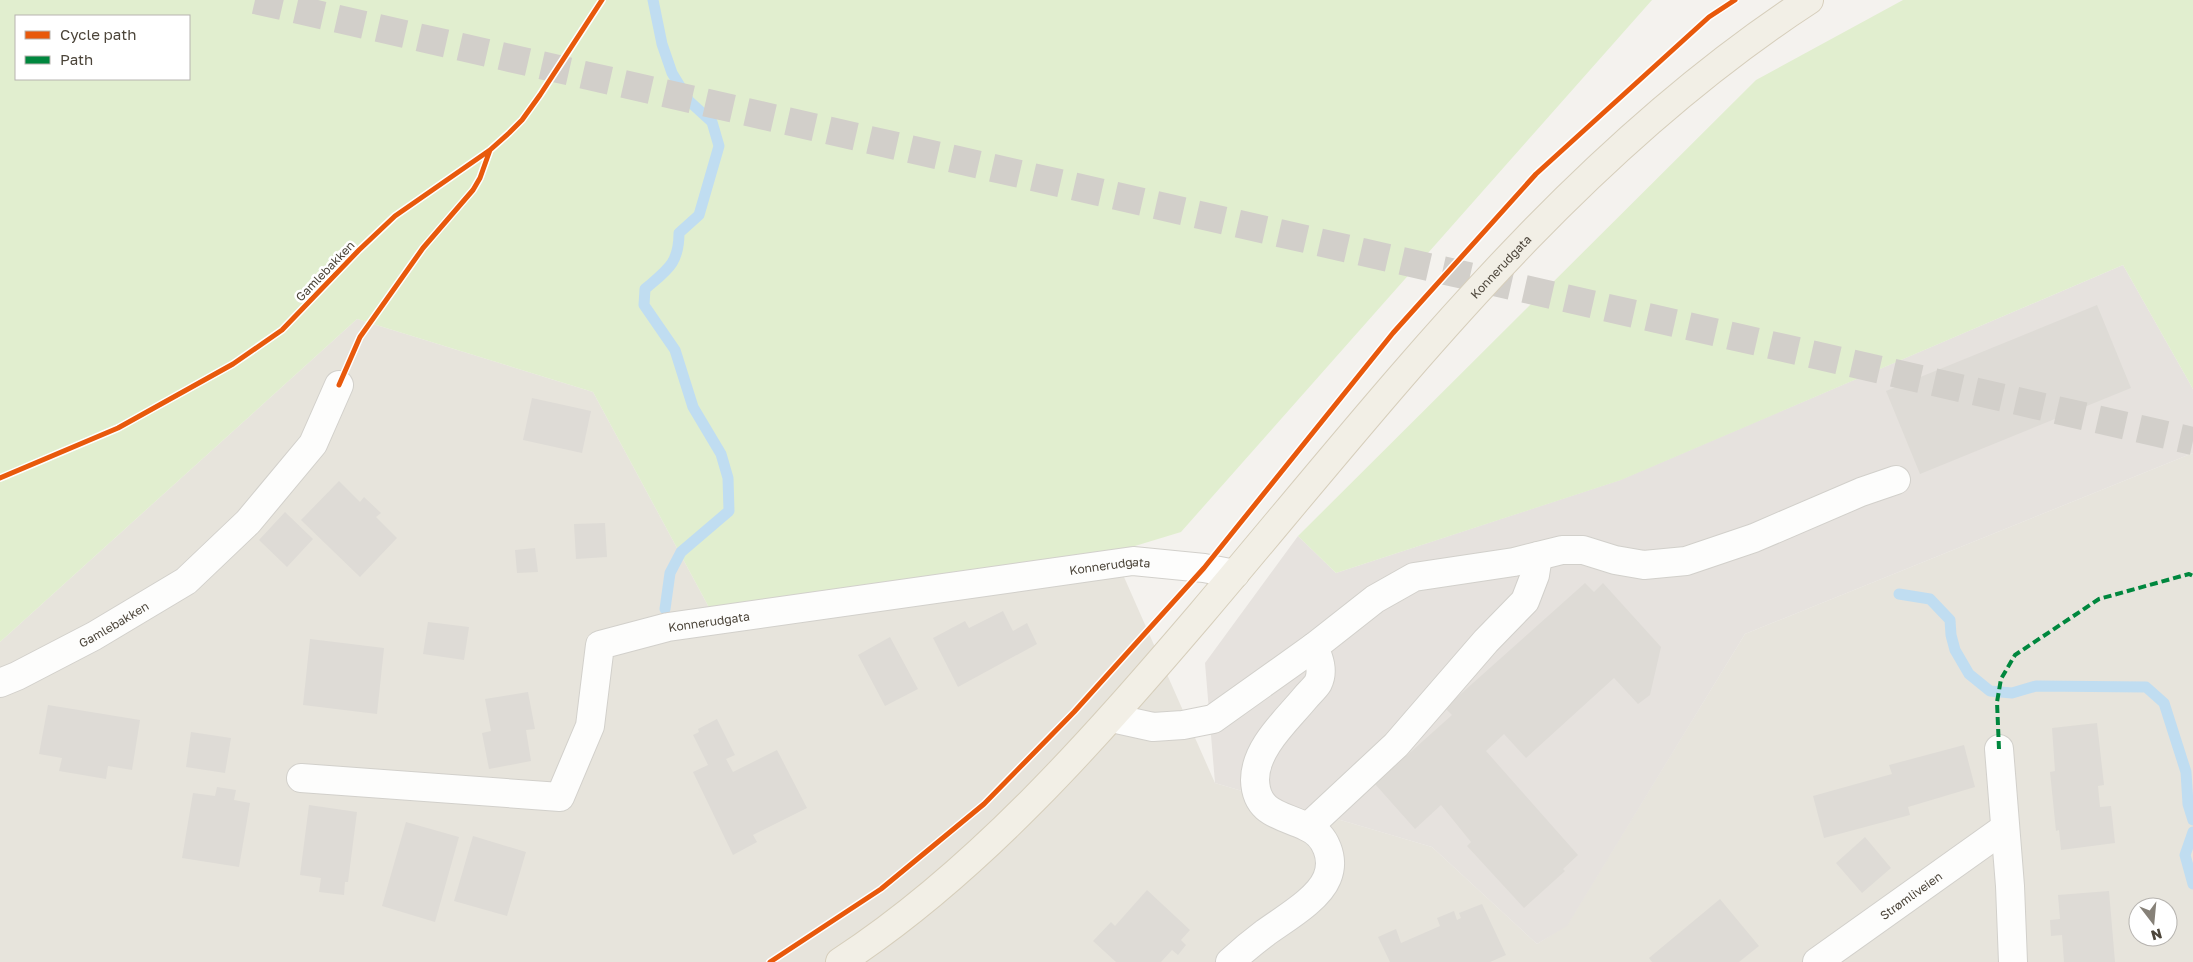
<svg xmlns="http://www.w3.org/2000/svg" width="2193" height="962" viewBox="0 0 2193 962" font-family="'Golos Text',sans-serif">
  <rect width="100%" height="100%" fill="#f4f2ee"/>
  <path fill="#e7e4dc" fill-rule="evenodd" d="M357 319 593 392 712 613 1124 577 1215 783 1432 847 1537 944 1567 925 1745 634 2193 453V962H0V642ZM2138 907H2168V937H2138Z"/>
  <path fill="#e6e2de" d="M2123 265 2193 389V453L1745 634 1567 926 1537 944 1432 847 1215 783 1205 663 1298 536 1336 573 1620 480Z"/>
  <path fill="#e1eecf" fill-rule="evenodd" d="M0 0H1652L1181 532 1066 567 712 613 593 392 357 319 0 642ZM16 16H189V79H16Z
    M1903 0H2193V389L2123 265 1621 480 1336 573 1298 536 1756 80Z"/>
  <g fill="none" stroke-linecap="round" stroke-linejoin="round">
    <path stroke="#c0ddf1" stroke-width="11" d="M653 0 662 44 672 73 689 101 712 122 719 146 699 215 679 233C679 264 667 270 645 289L644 305 675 350 693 407 721 454 728 478 729 511 681 552 670 573 665 609
      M1899 594 1930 599 1950 620 1951 635 1955 650 1969 674 1990 691 2012 693 2036 686 2146 687 2164 703 2186 772 2188 804 2193 820
      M2193 832 2185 855 2193 884"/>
  </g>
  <path fill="#dedbd6" d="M2097 305 2131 388 1920 474 1886 391Z
    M532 398 591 411 582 453 523 440Z
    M339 481 360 502 364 497 381 513 376 517 397 538 360 577 301 520Z
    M285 512 313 539 287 567 259 540Z
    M605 523 607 557 576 559 574 524Z
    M535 548 538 572 517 573 515 550Z
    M1585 583 1594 592 1603 583 1661 647 1650 695 1638 704 1614 678 1526 758 1504 734 1486 751 1578 855 1563 869 1565 871 1524 908 1467 846 1471 842 1441 805 1415 829 1375 784 1452 715 1445 708Z
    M1003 611 1013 631 1027 623 1037 644 958 687 933 638 965 621 969 628Z
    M428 622 469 627 464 660 423 654Z
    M890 637 918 689 885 706 858 655Z
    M310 639 384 648 377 714 303 705Z
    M528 692 535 729 526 730 531 761 489 769 482 733 491 731 485 699Z
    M48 705 140 720 132 770 108 766 106 779 59 771 62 758 39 754Z
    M717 719 735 755 726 759 733 772 777 750 807 808 753 835 757 842 733 855 693 772 708 765 693 735 699 732 698 729Z
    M2097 723 2104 785 2098 786 2100 807 2111 806 2115 843 2061 850 2059 830 2056 831 2050 772 2055 771 2052 728Z
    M191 732 231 738 225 773 186 767Z
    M1964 745 1975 787 1908 807 1910 815 1824 838 1813 796 1892 774 1889 765Z
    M217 787 236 790 234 800 250 803 239 867 182 858 193 793 215 796Z
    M309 805 357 812 348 882H345L344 895 319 892 321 878 300 875Z
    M406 822 459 837 435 922 382 906Z
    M473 836 526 852 507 916 454 901Z
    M1865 837 1891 868 1862 893 1836 863Z
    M1147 890 1190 930 1181 940 1186 945 1178 955 1172 950 1161 962H1116L1093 941 1111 922 1115 926Z
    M2109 891 2115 962H2064L2062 935 2051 936 2050 920 2060 919 2058 895Z
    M1720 899 1759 946 1739 962H1652L1649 958Z
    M1482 904 1506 955 1490 962H1390L1378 937 1396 929 1401 943 1440 926 1437 918 1454 911 1457 920 1461 918 1459 913Z"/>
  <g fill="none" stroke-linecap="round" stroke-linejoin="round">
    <path stroke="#d2cfca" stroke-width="28" stroke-dasharray="28 14" stroke-linecap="butt" d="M255 0 2193 441"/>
    <defs>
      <g id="minor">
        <path id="s1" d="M0 683 17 676 94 636 186 581 248 522 313 444 339 385"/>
        <path d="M1112 718 1153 727 1183 725 1213 719 1314 647 1375 599 1414 577 1514 562 1562 550H1583L1615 560 1644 565 1686 561 1754 538 1861 492 1896 480"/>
        <path d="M1999 749 2010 886 2013 962"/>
        <path id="s2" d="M301 778 560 797 590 726 600 645 668 627 1133 561 1204 568 1235 574"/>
        <path d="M1308 827 1396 745 1486 641 1525 601 1535 575 1538 556"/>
        <path d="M1230 962C1241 952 1253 942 1265 933 1284 919 1318 900 1327 878 1335 859 1326 835 1307 827 1284 815 1256 815 1255 780 1255 748 1286 721 1305 698 1309 693 1315 688 1318 683 1324 671 1319 658 1314 647"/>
        <path id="s3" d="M1817 962 2005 828"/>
      </g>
      <g id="major">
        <path id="s4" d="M840 962C978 872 1095 738 1201 614 1387 395 1565 159 1809 0"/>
      </g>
    </defs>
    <use href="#minor" stroke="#d2d0cb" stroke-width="30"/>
    <use href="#major" stroke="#d6cebb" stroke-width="30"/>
    <use href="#minor" stroke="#fdfdfc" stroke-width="28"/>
    <use href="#major" stroke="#f2efe6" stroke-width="28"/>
    <path stroke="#00873e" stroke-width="4" stroke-dasharray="8 4" stroke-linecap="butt" d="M1999 749 1997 702 2001 679 2015 655 2099 599 2189 574 2193 576"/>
    <defs>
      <path id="cycleway" d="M339 385 360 337 423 248 473 190 480 178 490 150
        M0 478 118 428 233 364 282 330 359 250 395 216 490 150 509 133 522 120 540 95 602 0
        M770 962 881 889 984 804 1074 712 1204 568 1393 333 1536 174 1709 17 1735 0"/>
    </defs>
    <use href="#cycleway" stroke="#fff" stroke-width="8"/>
    <use href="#cycleway" stroke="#e8590c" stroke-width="5"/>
  </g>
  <g text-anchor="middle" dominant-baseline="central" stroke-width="5" stroke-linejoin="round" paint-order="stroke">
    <g font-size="12" fill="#4b4439" stroke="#fff">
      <text stroke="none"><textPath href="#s4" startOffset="962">Konnerudgata</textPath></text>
      <text transform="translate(325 271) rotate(-46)">Gamlebakken</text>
      <text stroke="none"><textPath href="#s2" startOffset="935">Konnerudgata</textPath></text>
      <text stroke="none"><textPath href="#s2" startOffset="530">Konnerudgata</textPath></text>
      <text stroke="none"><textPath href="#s1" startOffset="128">Gamlebakken</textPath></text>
      <text stroke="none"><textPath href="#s3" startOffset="115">Strømliveien</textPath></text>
    </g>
  </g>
  <rect x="15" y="15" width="175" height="65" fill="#ffffff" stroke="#b7b4b0"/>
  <rect x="25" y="31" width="25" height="8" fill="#e8590c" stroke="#b7b4b0"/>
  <text x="60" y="40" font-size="15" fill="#4b4439">Cycle path</text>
  <rect x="25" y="56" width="25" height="8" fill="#00873e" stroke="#b7b4b0"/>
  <text x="60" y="65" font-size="15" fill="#4b4439">Path</text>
  <g transform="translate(2153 922) rotate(164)"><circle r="24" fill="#ffffff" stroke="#b7b4b0"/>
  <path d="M0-4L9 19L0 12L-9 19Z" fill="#868178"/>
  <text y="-8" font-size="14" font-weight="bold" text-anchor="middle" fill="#4b4439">N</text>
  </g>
</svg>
